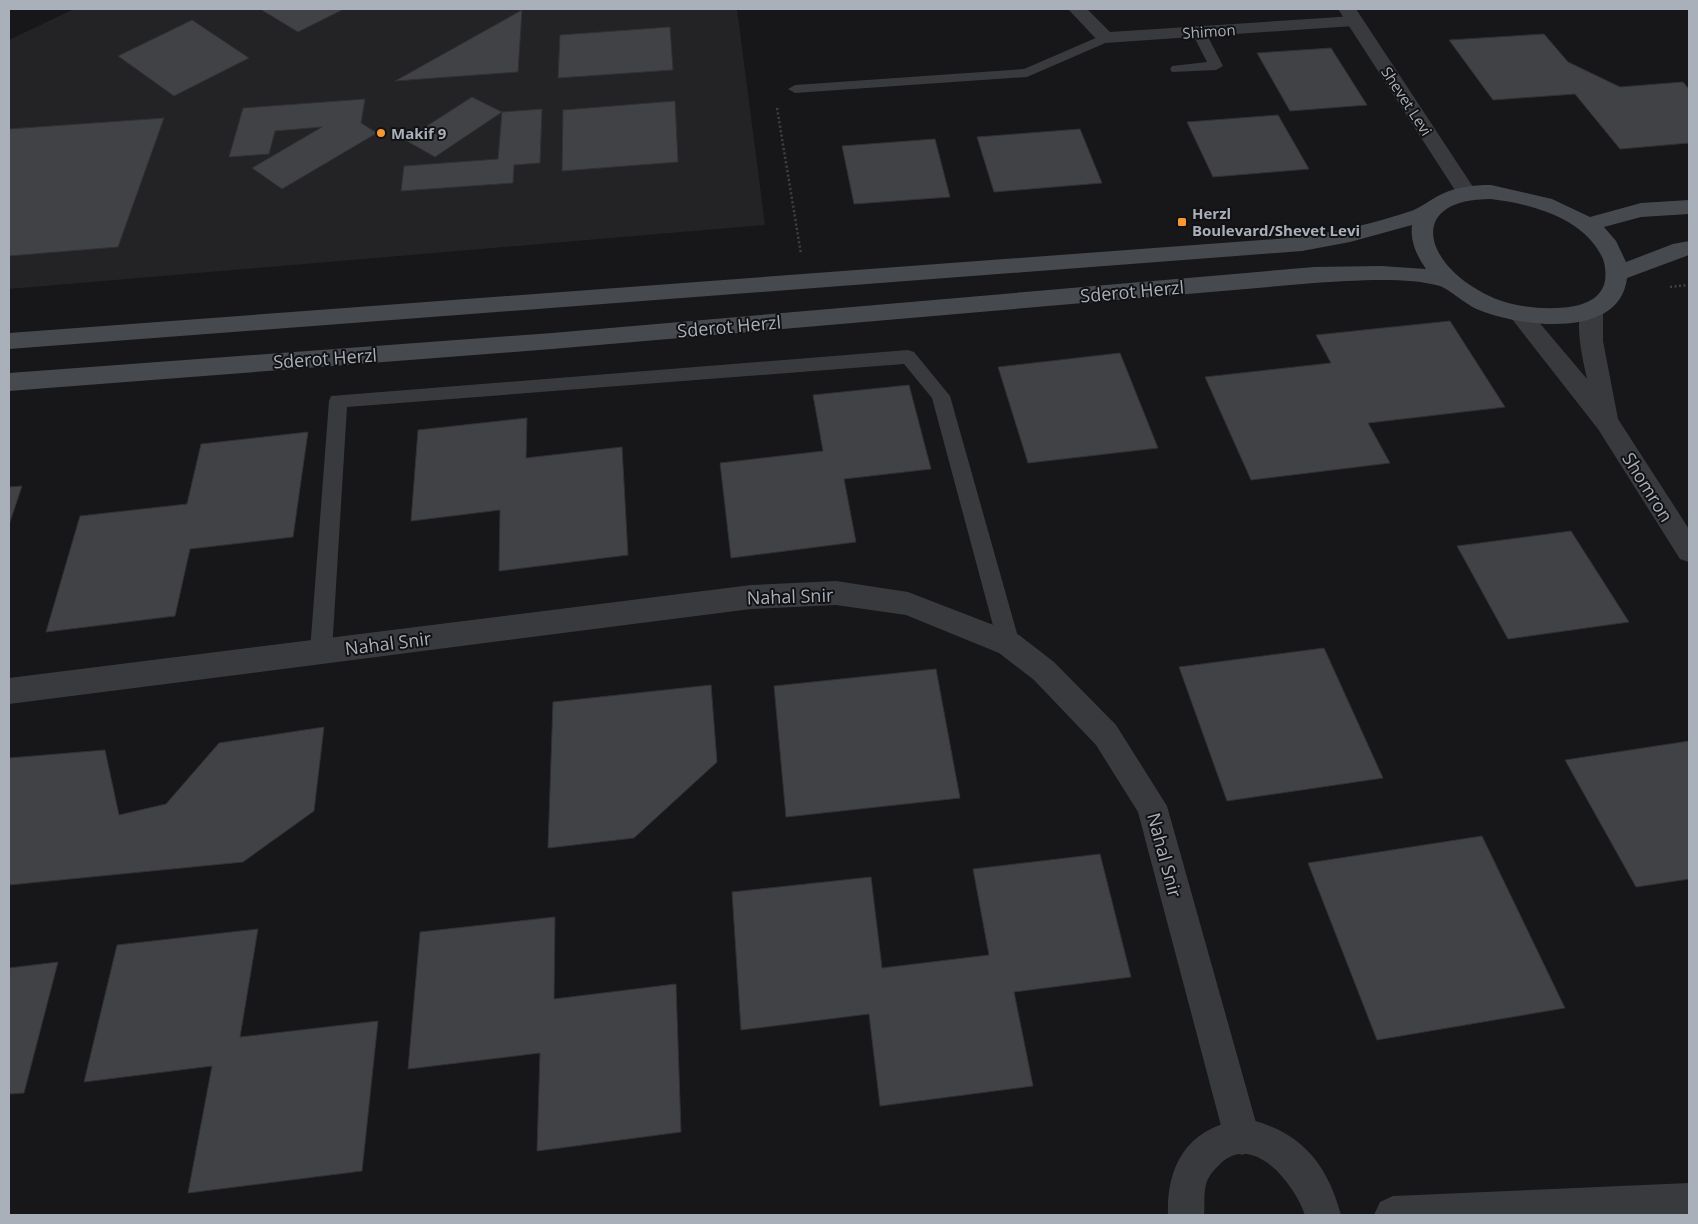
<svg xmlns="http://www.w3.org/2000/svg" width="1698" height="1224" viewBox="0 0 1698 1224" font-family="'Open Sans',sans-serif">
  <rect width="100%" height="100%" fill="#171719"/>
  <path fill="#232326" d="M74 9H737L765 225 9 289V40Z"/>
  <path fill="#414246" stroke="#313135" d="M260 9H344L298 32Z
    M522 10 518 72 395 81Z
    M192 20 249 58 174 96 118 56Z
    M670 27 673 70 558 78 560 35Z
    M1544 34 1568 62 1620 87 1683 82 1689 89V143L1620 149 1575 94 1493 100 1449 40Z
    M1331 48 1367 105 1290 111 1257 53Z
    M472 97 502 112 435 157 405 140Z
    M365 99 361 123 377 133 282 189 252 168 322 127 275 131 269 154 229 157 243 108Z
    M675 101 678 162 562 171 563 110Z
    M542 109 540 163 514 165 513 183 401 191 404 166 498 159 502 112Z
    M1278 115 1309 169 1213 177 1187 122Z
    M164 118 118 247 9 256V129Z
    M1080 129 1102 183 994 192 977 137Z
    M935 139 950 197 854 204 842 146Z
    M1450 321 1505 407 1368 423 1390 463 1251 480 1205 377 1331 363 1316 335Z
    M1120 353 1158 448 1028 463 998 367Z
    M909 385 931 469 844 479 856 542 731 558 720 463 823 451 813 395Z
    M527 418 526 458 622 447 628 555 499 571 500 510 411 521 418 430Z
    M308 432 293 537 190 549 175 616 46 632 80 516 187 504 201 444Z
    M22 486 9 525V487Z
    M1571 531 1629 622 1508 639 1457 546Z
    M1324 648 1383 778 1227 801 1179 667Z
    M936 669 960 798 786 817 774 686Z
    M711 685 717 762 634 838 548 848 553 702Z
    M324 727 314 811 243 862 9 885V758L105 750 119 815 166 804 219 743Z
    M1689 741V879L1636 887 1565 760Z
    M1482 836 1565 1008 1377 1040 1308 863Z
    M1100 854 1131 977 1014 992 1033 1086 880 1106 869 1014 741 1030 732 892 871 877 882 968 989 955 973 869Z
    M555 917 554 999 676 984 681 1132 537 1151 540 1053 408 1069 420 932Z
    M258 929 240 1037 378 1021 362 1171 188 1193 212 1066 84 1082 117 945Z
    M58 962 24 1093 9 1094V968Z"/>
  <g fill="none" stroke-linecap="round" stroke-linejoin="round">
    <path stroke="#3e4145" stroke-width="2.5" stroke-dasharray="2 2.5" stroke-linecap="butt" d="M777 108 801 254
      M1670 287 1689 285"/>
    <path fill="#383a3e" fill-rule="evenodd" d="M1198 27 1205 31 1223 66 1216 70 1172 72 1170 69 1172 66 1207 62 1191 31Z
      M1105 34 1110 35 1112 38 1110 41 1027 77 795 93 788 89 795 85 1024 69Z
      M908 350 914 352 950 396 1020 644 1017 651 1009 653 1001 651 998 644 932 398 904 364 347 407 332 651 329 658 321 661 313 658 310 651 329 401 331 396Z"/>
    <path fill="#383a3e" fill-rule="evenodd" d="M1068 9H1087L1110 32 1354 16 1360 17 1363 21 1360 25 1354 26 1105 43 1099 42Z
      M836 581 908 592 1019 635 1054 662 1116 725 1167 806 1260 1137 1255 1150 1242 1155 1229 1150 1224 1137 1138 812 1096 745 1034 680 999 653 906 615 836 605 751 609 9 704V678L751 585Z"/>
    <path fill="#383a3e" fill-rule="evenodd" d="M1338 9H1356L1477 193 1474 198 1467 200 1460 198Z
      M1592 301 1600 303 1603 309V341L1618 419 1689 529V562L1680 559 1598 429 1508 314 1511 308 1519 306 1527 308 1587 379C1583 359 1573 322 1584 303Z
      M1248 1119C1301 1132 1327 1163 1341 1215H1305C1295 1186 1255 1132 1221 1163 1216 1168 1210 1174 1207 1181 1203 1192 1205 1204 1204 1215H1168C1166 1161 1192 1124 1248 1119Z
      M1689 1183V1215H1374L1380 1202 1393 1196Z"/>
    <path fill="#46494e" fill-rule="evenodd" d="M1491 185 1552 199 1590 217 1641 203 1689 200V214L1641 217 1604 227 1616 241 1626 262 1673 244 1689 241V255L1627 278C1620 341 1518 326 1479 310 1466 305 1449 289 1440 286 1405 276 1350 281 1314 283L552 349 9 391V373L552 333 1314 267 1381 266 1426 269C1417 256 1410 242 1412 225L1350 242 1302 251 9 349V333L1302 237C1339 231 1376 223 1411 211 1422 207 1428 201 1438 196 1454 187 1473 185 1491 185ZM1491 199C1532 204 1585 218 1603 259 1606 268 1607 281 1602 289 1594 304 1574 307 1558 308 1531 309 1502 305 1478 290 1422 258 1410 199 1491 199Z"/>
  </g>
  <g fill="#f79930" stroke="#121214" stroke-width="2">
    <circle cx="381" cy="133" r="5"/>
    <rect x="1177" y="217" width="10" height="10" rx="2.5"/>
  </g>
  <g text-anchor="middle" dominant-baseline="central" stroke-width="4" stroke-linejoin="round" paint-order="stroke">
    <g font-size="15" fill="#a9b0b9" stroke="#121214">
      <text transform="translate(1209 31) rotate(-4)">Shimon</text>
      <text transform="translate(1407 101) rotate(57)">Shevet Levi</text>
    </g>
    <g font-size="15" font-weight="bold" fill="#a9b0b9" stroke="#121214" text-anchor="start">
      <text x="391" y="133">Makif 9</text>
      <text x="1192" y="213">Herzl<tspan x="1192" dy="17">Boulevard/Shevet Levi</tspan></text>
    </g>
    <g font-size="18" fill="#a9b0b9" stroke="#121214">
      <text transform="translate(1132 291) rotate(-5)">Sderot Herzl</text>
      <text transform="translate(729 326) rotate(-5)">Sderot Herzl</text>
      <text transform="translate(325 358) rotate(-4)">Sderot Herzl</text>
      <text transform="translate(1648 487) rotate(58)">Shomron</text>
      <text transform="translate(790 596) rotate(-2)">Nahal Snir</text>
      <text transform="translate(388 643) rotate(-7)">Nahal Snir</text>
      <text transform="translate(1165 855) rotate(75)">Nahal Snir</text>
    </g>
  </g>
  <rect width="1698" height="1224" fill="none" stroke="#a9b0b9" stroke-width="20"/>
</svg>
